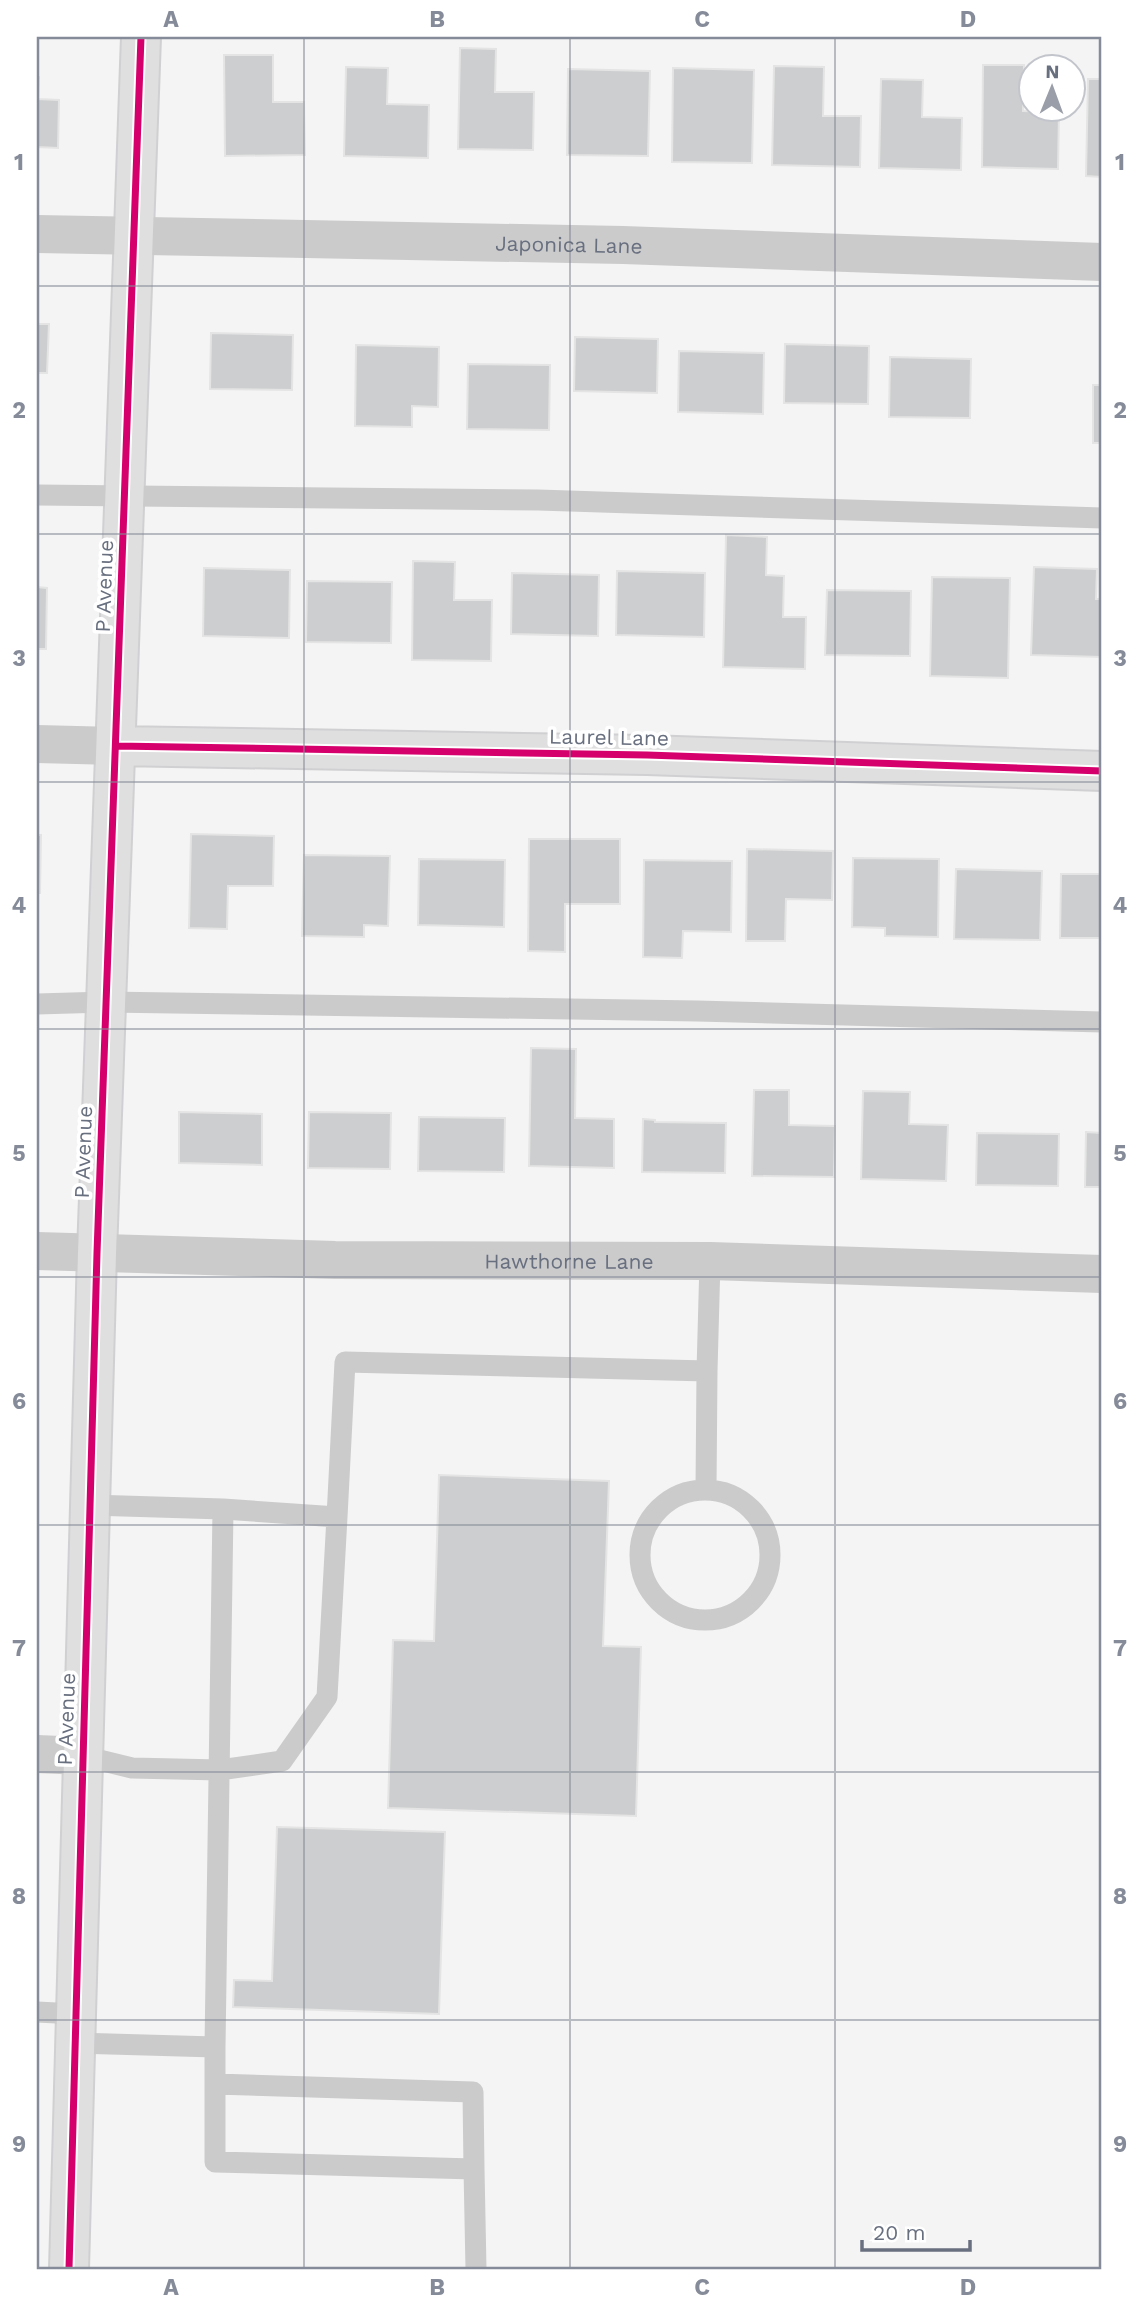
<svg xmlns="http://www.w3.org/2000/svg" width="1139" height="2306" viewBox="0 0 1139 2306" font-family="'Work Sans',sans-serif">
  <rect width="100%" height="100%" fill="#f4f4f4"/>
  <path fill="#cdcecf" stroke="#e4e4e4" stroke-width="2" d="M460 48 496 49 495 92H534L533 150 458 149Z
    M224 55H273V102H304L305 155 225 156Z
    M983 65H1024L1023 111 1059 112 1058 169 982 167Z
    M774 66 824 67 823 116H861L860 167 772 165Z
    M346 67 388 68 387 104 429 105 428 158 344 156Z
    M673 68 754 70 752 163 672 162Z
    M568 69 650 71 648 156 567 155Z
    M37 76 39 77 38 99 59 100 58 148 37 147Z
    M881 79 923 80 922 117 962 118 961 170 879 168Z
    M1088 79H1102V177L1086 176Z
    M37 324H49L47 373H37Z
    M211 333 293 335 292 390 210 389Z
    M575 337 658 339 657 393 574 391Z
    M785 344 869 346 868 404 784 403Z
    M356 345 439 347 438 407 412 406V427L355 426Z
    M679 351 764 353 763 414 678 412Z
    M890 357 971 359 970 418 889 417Z
    M468 364 550 365 549 430 467 429Z
    M1093 385H1102V443H1093Z
    M726 535 767 537 766 575 784 576 783 617H806L805 669 723 667Z
    M413 561 455 562 454 600H492L491 661 412 660Z
    M1034 567 1097 569 1096 599H1102V657L1031 655Z
    M204 568 290 570 289 638 203 636Z
    M617 571 705 573 704 637 616 635Z
    M512 573 599 575 598 636 511 634Z
    M932 577 1010 578 1008 678 930 676Z
    M307 581 392 582 391 643 306 642Z
    M37 587 47 588 46 649H37Z
    M827 590 911 591 910 656 825 655Z
    M191 834 274 836 273 886H228L227 929 189 928Z
    M37 835H41L40 893H37Z
    M529 839H620V904H565V952L528 951Z
    M747 849 833 851 832 900 786 899 785 941H746Z
    M304 855 390 856 388 926 364 925V937L302 936Z
    M853 858 939 859 938 937 885 936V928L852 927Z
    M419 859 505 860 504 927 418 925Z
    M644 860 732 861 731 932 683 931 682 958 643 957Z
    M956 869 1042 871 1040 940 954 939Z
    M1061 874H1102V938H1060Z
    M531 1048 576 1049 575 1118 614 1119V1168L529 1166Z
    M754 1090H789V1125L835 1126 834 1177 752 1176Z
    M863 1091 910 1092 909 1124 948 1125 946 1181 861 1179Z
    M179 1112 262 1114V1165L179 1163Z
    M309 1112 391 1113 390 1169 308 1168Z
    M419 1117 505 1118 504 1172 418 1171Z
    M643 1119 655 1120V1122L726 1123 725 1173 642 1172Z
    M1086 1132 1102 1133V1187H1085Z
    M977 1133 1059 1134 1058 1186 976 1185Z
    M439 1475 609 1481 603 1646 641 1647 636 1816 388 1808 393 1640 434 1641Z
    M277 1827 445 1832 439 2014 233 2007 234 1980 272 1981Z"/>
  <g fill="none" stroke-linecap="round" stroke-linejoin="round">
    <defs>
      <path id="secondary" d="M116 746 647 755 1102 771
        M69 2269 97 1253 141 37"/>
    </defs>
    <use href="#secondary" stroke="#d0d0d2" stroke-width="42"/>
    <path stroke="#cbcbcc" stroke-width="21" d="M37 495 538 500 1102 518
      M37 1004 106 1002 697 1011 1102 1022
      M706 1489 707 1371
      M640 1555a65 65 0 1 1 130 0a65 65 0 1 1-130 0Z
      M90 1505 223 1509 337 1517 345 1362 707 1371 710 1261
      M83 1756 132 1768 220 1770 282 1761 327 1697 337 1517
      M37 2012 76 2014
      M75 2043 215 2047 223 1509
      M215 2047V2162L474 2169 476 2269
      M215 2084 473 2092 474 2169"/>
    <g stroke="#cbcbcc" stroke-width="38">
      <path id="s1" d="M37 234 623 245 1102 262"/>
      <path d="M37 744 116 746"/>
      <path id="s2" d="M37 1251 335 1260 710 1261 1102 1274"/>
      <path d="M37 1754 83 1756"/>
    </g>
    <use href="#secondary" stroke="#dfdfe0" stroke-width="38"/>
    <defs>
      <path id="cycleway" d="M116 746 647 755 1102 771
        M69 2269 97 1253 141 37"/>
    </defs>
    <use href="#cycleway" stroke="#fff" stroke-width="11"/>
    <use href="#cycleway" stroke="#d6006c" stroke-width="7"/>
  </g>
  <path fill="none" stroke="#858b98" stroke-width="2" stroke-opacity="0.55" d="M304 37V2269M570 37V2269M835 37V2269M37 286H1102M37 534H1102M37 782H1102M37 1029H1102M37 1277H1102M37 1525H1102M37 1772H1102M37 2020H1102"/>
  <g text-anchor="middle" dominant-baseline="central" stroke-width="7" stroke-linejoin="round" paint-order="stroke">
    <g font-size="21" fill="#686f7f" stroke="#fff">
      <text stroke="none"><textPath href="#s1" startOffset="532">Japonica Lane</textPath></text>
      <text transform="translate(104 586) rotate(-88)">P Avenue</text>
      <text transform="translate(609 737) rotate(1)">Laurel Lane</text>
      <text transform="translate(83 1152) rotate(-88)">P Avenue</text>
      <text stroke="none"><textPath href="#s2" startOffset="532">Hawthorne Lane</textPath></text>
      <text transform="translate(66 1719) rotate(-88)">P Avenue</text>
    </g>
  </g>
  <rect width="1139" height="2306" fill="none" stroke="#ffffff" stroke-width="77"/>
  <g transform="translate(1052 88) rotate(1)"><circle r="33" fill="#ffffff" stroke="#c3c5cc" stroke-width="2"/>
  <path d="M0-5L12 26L0 18L-12 26Z" fill="#999ea8"/>
  <text y="-10" font-size="19" font-weight="bold" text-anchor="middle" fill="#686f7f">N</text>
  </g>
  <path d="M862 2240v10h108v-10" fill="none" stroke="#686f7f" stroke-width="3.5"/>
  <text x="873" y="2240" font-size="21" fill="#686f7f" stroke="#ffffff" stroke-width="5" paint-order="stroke">20 m</text>
  <rect x="38" y="38" width="1062" height="2230" fill="none" stroke="#858b98" stroke-width="2.5"/>
  <g font-size="23" text-anchor="middle" font-weight="bold" fill="#858b98">
    <text x="171" y="27">A</text>
    <text x="437" y="27">B</text>
    <text x="702" y="27">C</text>
    <text x="968" y="27">D</text>
    <text x="19" y="170">1</text>
    <text x="1120" y="170">1</text>
    <text x="19" y="418">2</text>
    <text x="1120" y="418">2</text>
    <text x="19" y="666">3</text>
    <text x="1120" y="666">3</text>
    <text x="19" y="913">4</text>
    <text x="1120" y="913">4</text>
    <text x="19" y="1161">5</text>
    <text x="1120" y="1161">5</text>
    <text x="19" y="1409">6</text>
    <text x="1120" y="1409">6</text>
    <text x="19" y="1656">7</text>
    <text x="1120" y="1656">7</text>
    <text x="19" y="1904">8</text>
    <text x="1120" y="1904">8</text>
    <text x="19" y="2152">9</text>
    <text x="1120" y="2152">9</text>
    <text x="171" y="2295">A</text>
    <text x="437" y="2295">B</text>
    <text x="702" y="2295">C</text>
    <text x="968" y="2295">D</text>
  </g>
</svg>
